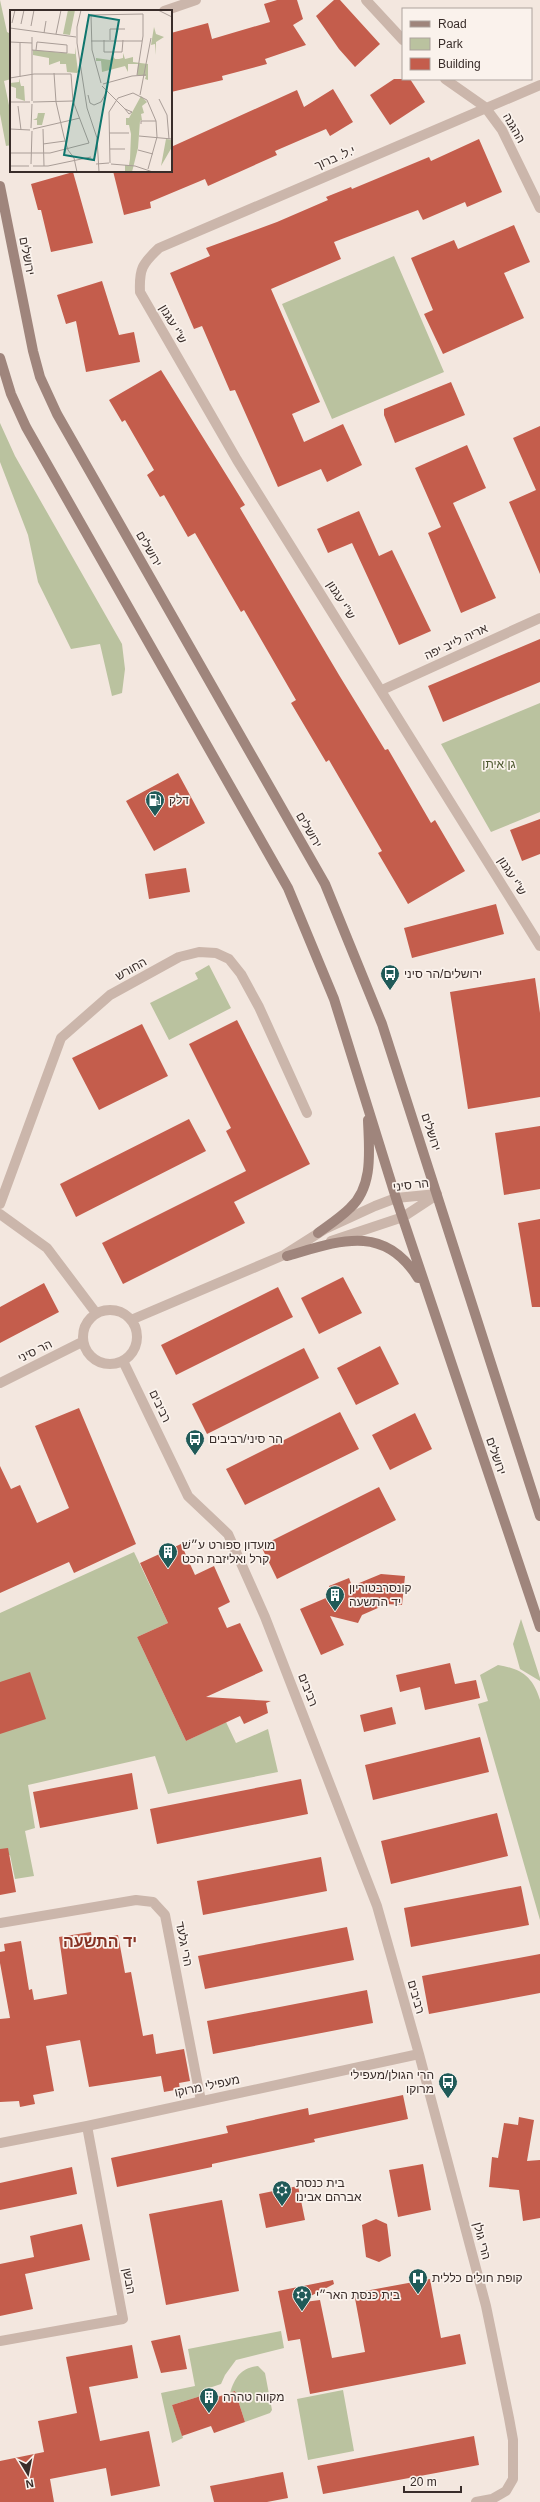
<svg xmlns="http://www.w3.org/2000/svg" width="540" height="2502" viewBox="0 0 540 2502" font-family="Arial,'Noto Sans Hebrew',sans-serif">
  <rect width="100%" height="100%" fill="#f3e7df"/>
  <path fill="#bac29f" d="M0 0 7 32 11 34V79L4 81 11 115V145L6 146 0 114Z
    M394 256 444 372 332 419 282 304Z
    M0 423 15 456 122 644 125 669 122 693 112 696 100 644 71 649 38 582 28 535 0 462Z
    M540 703V812L491 832 441 744Z
    M209 965 231 1008 169 1040 150 1003 198 979 195 973Z
    M134 1552 168 1623 137 1637 186 1741 226 1722 236 1743 268 1729 278 1772 168 1794 155 1756 28 1785 35 1828 25 1831 34 1876 15 1879 10 1855 0 1857V1613Z
    M521 1619 540 1678V1681L520 1669 513 1644Z
    M498 1665C522 1669 533 1677 540 1700V1920L478 1704 488 1701 480 1675Z
    M281 2331 284 2348 236 2360 225 2375 221 2384 209 2388 212 2399 206 2401 204 2395 172 2405 183 2438 172 2443 161 2393 195 2386 188 2349Z
    M258 2366 265 2373 272 2410 270 2413 245 2422 235 2391 230 2393C235 2377 241 2368 258 2366Z
    M343 2390 354 2451 308 2460 297 2399Z"/>
  <path fill="#c45d4c" d="M277 0H297L303 19 293 25 306 45 265 59 267 64 222 76 223 80 171 92V33L208 23 212 39 270 22 264 4Z
    M334 0H340L380 44 355 67 339 49 316 16Z
    M394 79H410L425 102 390 125 370 95Z
    M333 89 353 122 330 136 326 129 275 151 277 155 208 186 205 179 150 202 151 208 124 215 113 171H171V147L297 90 304 107Z
    M479 139 502 192 467 207 465 202 423 220 418 210 334 242 341 259 271 289 320 402 292 414 304 442 343 424 362 465 327 482 321 469 278 487 235 390 230 391 202 326 194 329 170 273 210 256 206 248 277 222 328 200 326 197 351 187 352 189 429 157 431 161Z
    M73 172 93 243 51 252 41 210H38L31 184Z
    M514 225 530 262 504 273 524 318 443 354 424 314 433 310 411 258 454 240 458 249Z
    M102 281 119 335 134 332 140 362 86 372 76 321 66 324 57 295Z
    M161 370 232 484 245 505 240 508 339 675 385 750 388 749 431 823 435 820 465 871 408 904 378 853 382 851 329 760 326 762 291 703 296 700 244 610 241 612 195 533 188 537 164 495 160 497 147 475 154 470 125 420 122 422 109 400Z
    M451 382 465 415 395 443 384 415V409Z
    M540 426V574L509 502 536 490 513 438Z
    M467 445 486 488 453 503 496 598 461 613 428 533 441 527 415 468Z
    M359 511 379 556 392 550 431 631 399 645 352 543 328 553 317 529Z
    M540 639V682L443 722 428 686Z
    M178 773 205 823 154 851 126 801Z
    M540 819V854L522 861 510 830Z
    M186 868 190 892 149 899 145 874Z
    M496 904 504 934 412 958 404 928Z
    M535 978 540 1013V1097L468 1109 450 992Z
    M237 1020 310 1164 234 1202 245 1223 123 1284 102 1243 246 1171 226 1131 231 1128 189 1044Z
    M142 1024 168 1076 99 1110 72 1058Z
    M189 1119 206 1151 76 1217 60 1184Z
    M540 1126V1189L504 1195 495 1133Z
    M540 1219V1307H532L518 1223Z
    M343 1277 362 1313 319 1334 301 1298Z
    M44 1283 59 1312 0 1343V1307Z
    M278 1287 293 1317 176 1375 161 1345Z
    M380 1346 399 1384 356 1405 337 1368Z
    M304 1348 319 1378 207 1434 192 1404Z
    M79 1408 136 1544 74 1573 69 1562 0 1593V1466L11 1489 20 1485 37 1523 69 1508 35 1426Z
    M340 1412 359 1449 245 1505 226 1469Z
    M415 1413 432 1449 390 1470 372 1435Z
    M379 1487 396 1520 277 1579 261 1546Z
    M181 1544 195 1575 214 1566 230 1602 218 1608 227 1628 240 1623 263 1671 206 1697 271 1701 266 1703 268 1713 244 1724 240 1716 186 1741 137 1637 168 1623 140 1563Z
    M381 1574 405 1576 402 1605 387 1604 362 1615 358 1623 330 1616 344 1645 321 1655 300 1609 333 1595 329 1586 349 1578 352 1586Z
    M450 1663 455 1684 476 1680 480 1698 425 1710 420 1687 400 1692 396 1675Z
    M30 1672 46 1719 0 1734V1682Z
    M392 1707 396 1724 364 1732 360 1715Z
    M480 1737 489 1772 373 1800 365 1765Z
    M132 1773 138 1809 40 1828 33 1792Z
    M301 1779 308 1814 157 1844 150 1809Z
    M497 1813 508 1856 391 1884 381 1841Z
    M8 1848 16 1892 0 1895V1849Z
    M321 1857 327 1891 203 1915 197 1881Z
    M521 1886 529 1925 411 1947 404 1908Z
    M347 1927 354 1960 205 1989 198 1956Z
    M91 1932 92 1939 118 1935 125 1973 131 1972 143 2036 153 2034 156 2054 184 2049 190 2081 179 2083 180 2089 164 2092 161 2076 89 2087 80 2040 46 2046 54 2091 33 2095 35 2104 20 2107 19 2101 0 2102V2019L10 2018 0 1963V1952L5 1951 4 1944 21 1941 29 1990 32 1989 34 2000 67 1994 59 1937Z
    M540 1954V1993L429 2014 422 1976Z
    M367 1990 373 2023 213 2054 207 2021Z
    M403 2095 408 2119 314 2139 315 2142 212 2164V2167L117 2187 111 2158 228 2133 226 2126 308 2108 309 2115Z
    M519 2117 534 2120 527 2161 540 2160V2218L523 2221 519 2190 489 2187 492 2157 498 2158 504 2123 518 2125Z
    M423 2164 431 2210 398 2217 389 2170Z
    M72 2167 77 2194 0 2210V2183Z
    M298 2186 305 2220 266 2228 259 2194Z
    M222 2200 239 2291 166 2305 149 2214Z
    M376 2219 387 2224 391 2256 379 2262 366 2257 362 2225Z
    M82 2224 90 2260 25 2274 33 2309 0 2316V2264L34 2257 30 2236Z
    M430 2279 441 2338 460 2334 466 2364 310 2394 300 2339 288 2341 278 2291 333 2280 334 2284 297 2303 320 2300 332 2358 365 2352 354 2293Z
    M180 2335 187 2369 161 2373 151 2341Z
    M132 2345 138 2378 89 2387 100 2441 149 2431 160 2486 111 2496 106 2468 50 2479 54 2502H0V2461L44 2452 38 2421 77 2413 66 2357Z
    M235 2391 245 2422 214 2433 211 2426 182 2436 172 2405 204 2395 206 2401Z
    M474 2436 479 2465 323 2494 317 2466Z
    M283 2472 288 2498 267 2502H214L210 2486Z"/>
  <g fill="none" stroke-linecap="round" stroke-linejoin="round">
    <path stroke="#cbb6ab" stroke-width="10" d="M366 0 403 40
      M164 11 196 0
      M445 79 485 107 502 130 540 208
      M540 85 159 248C142 264 139 269 140 292L237 460 540 946
      M382 690 540 618
      M0 1204 61 1038 110 995 179 957 199 952 216 953 229 959 241 974 259 1007 307 1113
      M0 1214 47 1248 96 1313
      M331 1241 403 1217 435 1196
      M83 1337a27 27 0 1 1 54 0a27 27 0 1 1-54 0Z
      M131 1320 284 1255 325 1229 375 1206 396 1198 437 1194
      M123 1361 188 1496 228 1534 265 1617 377 1906 419 2054 486 2306 509 2418 513 2440V2479L506 2491 492 2499 476 2502
      M0 1383 82 1342
      M0 1923 136 1900 153 1902 165 1915 201 2101
      M0 2143 87 2126 419 2054
      M0 2341 123 2319 87 2126"/>
    <path stroke="#9f857c" stroke-width="10" d="M0 186 33 351 40 377 57 414 325 884 382 1024 540 1516
      M0 358 11 394 26 427 288 888 334 999 396 1198 540 1627
      M318 1233C329 1225 341 1217 350 1208 374 1186 369 1149 368 1120
      M287 1256C339 1241 384 1223 418 1278"/>
  </g>
  <defs>
    <symbol id="fuel-pin" viewBox="-11 -11 22 30"><path d="M0 17L-7.5 6A9.5 9.5 0 1 1 7.5 6Z" fill="#205a58" stroke="#faf2ec"/><path d="M-5.5-6h7V0h2V4h1.3V-2.5L3-4.5l.8-.8L6-3V5H2.5V1h-1V6h-7ZM-4.2-4.7v3.2H.2V-4.7Z" fill="#fff"/></symbol>
    <symbol id="bus-pin" viewBox="-11 -11 22 30"><path d="M0 17L-7.5 6A9.5 9.5 0 1 1 7.5 6Z" fill="#205a58" stroke="#faf2ec"/><path d="M-5-6H5V4H4V6H2V4H-2V6H-4V4H-5ZM-3.5-4V0h7V-4ZM-3.5 1.2v1.5H-2V1.2ZM2 1.2v1.5H3.5V1.2Z" fill="#fff"/></symbol>
    <symbol id="building-pin" viewBox="-11 -11 22 30"><path d="M0 17L-7.5 6A9.5 9.5 0 1 1 7.5 6Z" fill="#205a58" stroke="#faf2ec"/><path d="M-4-6H4V6H1V3H-1V6H-4ZM-2.5-4.3h1.7v1.8h-1.7ZM.8-4.3h1.7v1.8H.8ZM-2.5-1h1.7V.8h-1.7ZM.8-1h1.7V.8H.8Z" fill="#fff"/></symbol>
    <symbol id="synagogue-pin" viewBox="-11 -11 22 30"><path d="M0 17L-7.5 6A9.5 9.5 0 1 1 7.5 6Z" fill="#205a58" stroke="#faf2ec"/><path d="M0-6.5L5.6 3.2H-5.6ZM0 6.5L5.6-3.2H-5.6Z" fill="#fff"/></symbol>
    <symbol id="hospital-pin" viewBox="-11 -11 22 30"><path d="M0 17L-7.5 6A9.5 9.5 0 1 1 7.5 6Z" fill="#205a58" stroke="#faf2ec"/><path d="M-5-5h3v3.5h4V-5h3V5h-3V1.5h-4V5h-3Z" fill="#fff"/></symbol>
  </defs>
  <g fill-rule="evenodd">
    <use href="#fuel-pin" x="144" y="789" width="22" height="30"/>
    <use href="#bus-pin" x="379" y="963" width="22" height="30"/>
    <use href="#bus-pin" x="184" y="1428" width="22" height="30"/>
    <use href="#building-pin" x="157" y="1541" width="22" height="30"/>
    <use href="#building-pin" x="324" y="1584" width="22" height="30"/>
    <use href="#bus-pin" x="437" y="2071" width="22" height="30"/>
    <use href="#synagogue-pin" x="271" y="2179" width="22" height="30"/>
    <use href="#hospital-pin" x="407" y="2267" width="22" height="30"/>
    <use href="#synagogue-pin" x="291" y="2284" width="22" height="30"/>
    <use href="#building-pin" x="198" y="2386" width="22" height="30"/>
  </g>
  <g text-anchor="middle" dominant-baseline="central" stroke-width="3.5" stroke-linejoin="round" paint-order="stroke">
    <g font-size="12" fill="#392d2a" stroke="#faf2ec">
      <text transform="translate(514 128) rotate(60)">ההגנה</text>
      <text transform="translate(335 158) rotate(-23)">י.ל. ברוך</text>
      <text transform="translate(27 256) rotate(79)">ירושלים</text>
      <text transform="translate(173 324) rotate(60)">ש"י עגנון</text>
      <text transform="translate(149 549) rotate(60)">ירושלים</text>
      <text transform="translate(341 600) rotate(58)">ש"י עגנון</text>
      <text transform="translate(456 642) rotate(-25)">אריה לייב יפה</text>
      <text transform="translate(309 830) rotate(60)">ירושלים</text>
      <text transform="translate(512 876) rotate(58)">ש"י עגנון</text>
      <text transform="translate(131 969) rotate(-29)">החורש</text>
      <text transform="translate(431 1132) rotate(72)">ירושלים</text>
      <text transform="translate(411 1185) rotate(-7)">הר סיני</text>
      <text transform="translate(35 1351) rotate(-26)">הר סיני</text>
      <text transform="translate(160 1406) rotate(65)">רביבים</text>
      <text transform="translate(496 1456) rotate(71)">ירושלים</text>
      <text transform="translate(308 1690) rotate(69)">רביבים</text>
      <text transform="translate(184 1944) rotate(79)">הרי גלעד</text>
      <text transform="translate(416 1997) rotate(74)">רביבים</text>
      <text transform="translate(207 2086) rotate(-12)">מעפילי מרוקו</text>
      <text transform="translate(482 2241) rotate(75)">הרי גולן</text>
      <text transform="translate(129 2281) rotate(80)">הבשן</text>
    </g>
    <g font-size="12" fill="#4c572e" stroke="#faf2ec">
      <text x="499" y="764">גן איתן</text>
    </g>
    <g font-size="12" fill="#392d2a" stroke="#faf2ec" text-anchor="start">
      <text x="169" y="800">דלק</text>
      <text x="404" y="974">ירושלים/הר סיני</text>
      <text x="209" y="1439">הר סיני/רביבים</text>
      <text x="182" y="1545">מועדון ספורט ע״שׁ<tspan x="182" dy="14">קרל ואליזבת הכט</tspan></text>
      <text x="349" y="1588">קונסרבטוריון<tspan x="349" dy="14">יד התשעה</tspan></text>
      <text x="434" y="2075" text-anchor="end">הרי הגולן/מעפילי<tspan x="434" dy="14">מרוקו</tspan></text>
      <text x="296" y="2183">בית כנסת<tspan x="296" dy="14">אברהם אבינו</tspan></text>
      <text x="432" y="2278">קופת חולים כללית</text>
      <text x="316" y="2295">בית כנסת האר״י</text>
      <text x="223" y="2397">מקווה טהרה</text>
    </g>
    <g font-size="16" font-weight="bold" fill="#863224" stroke="#faf2ec">
      <text x="100" y="1941">יד התשעה</text>
    </g>
  </g>
  <g transform="translate(10 10)">
    <rect width="162" height="162" fill="#f3e7df"/>
    <path d="M58 0H65L60 25 53 24ZM144 17 146 24 154 27 146 32V45L145 34 141 35ZM65 37 68 62 67 63 57 62 56 54H50V51L39 55V48L23 45V40L65 44ZM113 43 115 49 123 47V52L138 54V70L135 69 136 66 127 65 128 54H118V62L115 56 92 62 91 51H86V48L100 50 102 45 105 49H109L113 48ZM9 68 11 76H14L15 91 6 88V78L0 76V73L9 72ZM131 86 137 92 132 96 134 103 131 104 132 110 130 111 128 138 122 162H115V155H119L120 149 121 124 119 115H116V108H119ZM28 103H35L32 115H27V110H23L27 108ZM156 129 162 130V137L151 156Z" fill="#bac29f"/>
    <path fill="none" stroke="#a99d97" stroke-width="1" d="M71 0 67 17V33L77 98 87 128 89 162M148 0 162 7M2 13 5 0M11 14 14 0M21 16 24 0M0 18 66 27M34 23 36 11M46 24 51 0M94 30V42H112L113 30M100 30V19H115M81 31H132M0 32 22 33M22 40 57 43V35L27 32 26 40M44 63 46 92 54 127 58 140 64 148 67 162M10 67V33M91 73 82 40 81 5 133 4V26L127 65M93 74 122 66 136 65M92 76 115 99 122 102 119 104 115 99M78 85 80 93 84 95 91 92 96 83M130 85 141 28M149 89 157 105 159 129M22 91V27M0 92H20M23 92 63 91M8 96 11 120M131 114V111H146M21 118 22 94M0 119 20 120M23 119 70 108M33 119 34 156M99 123H119M129 126 162 129M33 134 55 131M100 139H115M128 140 143 144M0 143H40L79 133 63 91 61 64H24L0 68V51M100 153 99 102 108 88 123 83 137 90 146 111 147 127 138 159M21 154 22 121M86 154 99 153M101 154 125 156 143 162M0 156H19M23 156H38L81 147"/>
    <path fill="#0f766e" fill-opacity="0.15" stroke="#0f766e" stroke-width="2" d="M79 5 109 10 84 150 54 145Z"/>
    <rect width="162" height="162" fill="none" stroke="#392d2a" stroke-width="2"/>
  </g>
  <rect x="402" y="8" width="130" height="72" fill="#faf2ec" stroke="#ada39e"/>
  <rect x="410" y="21" width="20" height="6" fill="#9f857c" stroke="#ada39e"/>
  <text x="438" y="28" font-size="12" fill="#392d2a">Road</text>
  <rect x="410" y="38" width="20" height="12" fill="#bac29f" stroke="#ada39e"/>
  <text x="438" y="48" font-size="12" fill="#392d2a">Park</text>
  <rect x="410" y="58" width="20" height="12" fill="#c45d4c" stroke="#ada39e"/>
  <text x="438" y="68" font-size="12" fill="#392d2a">Building</text>
  <g transform="translate(28 2474) rotate(170)" stroke="#faf2ec" stroke-width="3" paint-order="stroke">
  <path d="M0-3L7 15L0 10L-7 15Z" fill="#392d2a"/>
  <text y="-6" font-size="11" font-weight="bold" text-anchor="middle" fill="#392d2a">N</text>
  </g>
  <path d="M404 2486v6h57v-6" fill="none" stroke="#392d2a" stroke-width="2"/>
  <text x="410" y="2486" font-size="12" fill="#392d2a" stroke="#faf2ec" stroke-width="3" paint-order="stroke">20 m</text>
</svg>
